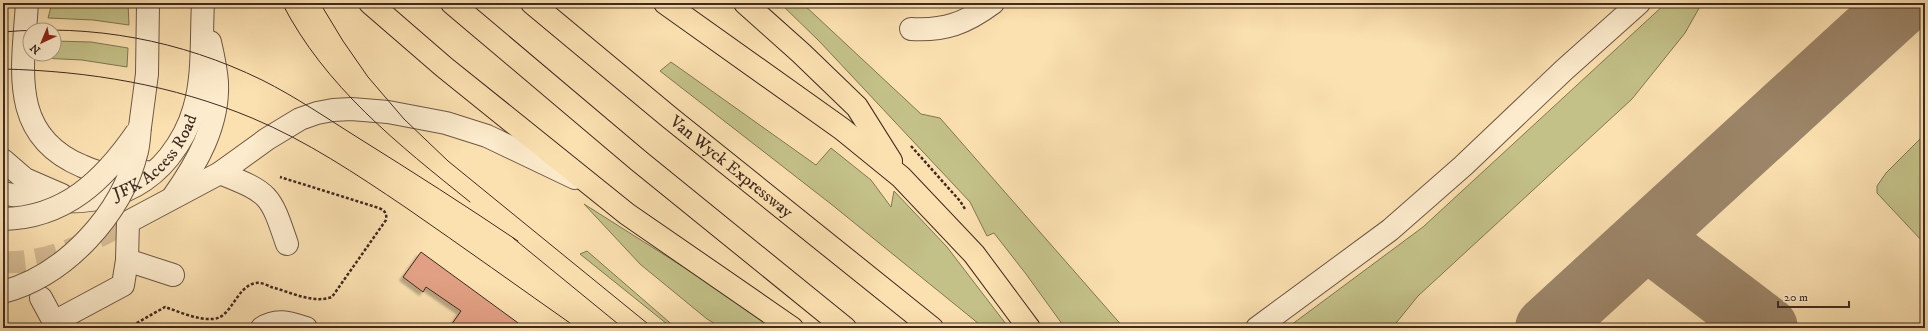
<svg xmlns="http://www.w3.org/2000/svg" width="1928" height="331" viewBox="0 0 1928 331" font-family="'IM FELL DW Pica',serif">
  <defs>
    <filter id="shadow"><feDropShadow dx="-3.5" dy="3.5" stdDeviation="1" flood-color="#0004"/></filter>
  </defs>
  <rect width="100%" height="100%" fill="#fbe0b0"/>
  <filter id="stains"><feTurbulence type="fractalNoise" baseFrequency=".005" numOctaves="4"/><feColorMatrix values="0 0 0 0 .2 0 0 0 0 .09 0 0 0 0 .02 0 0 0 .5 -.17"/></filter>
  <radialGradient id="worn" r=".72"><stop offset=".6" stop-color="#630" stop-opacity="0"/><stop offset="1" stop-color="#630" stop-opacity=".3"/></radialGradient>
  <path fill="#c3c188" stroke="#807655" d="M52 3H128L129 25 93 20 48 18Z
    M780 3H802L921 114 940 118 1124 328H1065L1026 274 994 233 987 236 970 202 820 42Z
    M1666 3H1702L1685 33 1632 99 1418 296 1392 328H1287L1423 227Z
    M54 41 91 42 128 48 127 67 82 60 41 58 42 54H54Z
    M671 62 816 165 831 148 871 180 891 207 894 191 947 247 1009 328H984L831 204 660 71Z
    M1925 134V241L1923 242 1877 193V186L1886 173Z
    M584 204 780 328H722L707 319 640 264Z
    M587 251 676 328H672L580 254Z"/>
  <g fill="none" stroke-linecap="round" stroke-linejoin="round">
    <path stroke="#9c8569" stroke-width="64" d="M1646 237 1766 328
      M1547 328 1902 3"/>
  </g>
  <path fill="#e1a083" stroke="#3e2a22" filter="url(#shadow)" d="M421 252 525 328H449L461 311 426 287 423 292 403 277Z"/>
  <g fill="none" stroke-linecap="round" stroke-linejoin="round">
    <path stroke="#d5bc94" stroke-width="22" stroke-dasharray="22 11" stroke-linecap="butt" d="M3 262C50 264 88 242 128 222"/>
    <defs>
      <g id="minor">
        <path d="M27 3C23 68 8 135 82 166 104 176 123 179 146 172"/>
        <path d="M911 29C945 31 966 23 993 3"/>
        <path d="M140 127 147 74 148 3"/>
        <path d="M3 160 25 179 62 195"/>
        <path d="M220 173C270 193 270 194 287 244"/>
        <path id="s1" d="M3 193C62 207 127 209 169 157 180 143 189 127 194 109 204 76 201 38 203 3"/>
        <path d="M173 197C197 163 219 125 217 82 216 69 213 55 210 42"/>
        <path d="M127 260 173 275"/>
        <path d="M41 298 54 322 123 285 127 260 128 222 220 173 267 139 300 119 317 113 333 110 351 109 388 112 446 123 487 136 575 178"/>
        <path d="M262 328C277 318 290 323 306 328"/>
        <path d="M1257 328 1390 230 1463 166 1564 70 1639 3"/>
      </g>
      <g id="highway">
        <path d="M370 3 444 67 627 214 792 328"/>
        <path d="M452 3 639 161 845 328"/>
        <path id="s2" d="M532 3 669 117 932 328"/>
        <path d="M665 3 842 129 901 177 974 254 1029 328"/>
        <path d="M745 3 801 53 857 107 891 161"/>
      </g>
    </defs>
    <use href="#minor" stroke="#6d5846" stroke-width="24"/>
    <use href="#highway" stroke="#3e2a22" stroke-width="24"/>
    <path stroke="#3e2a22" stroke-width="2.5" stroke-dasharray="3 2" stroke-linecap="butt" d="M911 146 960 201 965 209
      M128 328 165 307C180 312 197 320 213 319 232 318 236 286 256 283 260 282 267 285 271 287 291 292 312 304 332 297L386 220C387 213 385 211 379 208L280 177"/>
    <use href="#minor" stroke="#fcebcc" stroke-width="22"/>
    <use href="#highway" stroke="#fbe0b0" stroke-width="22"/>
    <path stroke="#3e2a22" stroke-width="1" d="M282 3C325 87 398 144 470 202
      M320 3 343 41 368 77 404 119 448 161 653 328
      M3 32C93 24 180 40 262 80 296 97 328 119 360 139 413 172 466 206 518 241
      M3 69C89 71 173 85 252 118 307 141 356 174 405 207 463 247 520 288 577 328
      M513 238 623 328"/>
    <defs>
      <path id="minor-bridge" d="M3 219C65 218 104 180 137 132
        M3 292C66 275 122 214 137 151 139 143 139 135 140 127"/>
    </defs>
    <use href="#minor-bridge" stroke="#6d5846" stroke-width="24" stroke-linecap="butt"/>
    <use href="#minor-bridge" stroke="#fcebcc" stroke-width="22"/>
  </g>
  <g text-anchor="middle" dominant-baseline="central" stroke-width="3.5" stroke-linejoin="round" paint-order="stroke">
    <g font-size="17" fill="#3e2a22" stroke="#fcebcc">
      <text stroke="none"><textPath href="#s1" startOffset="170">JFK Access Road</textPath></text>
      <text stroke="none"><textPath href="#s2" startOffset="258">Van Wyck Expressway</textPath></text>
    </g>
  </g>
  <rect width="1928" height="331" fill="none" stroke="#fbe0b0" stroke-width="16"/>
  <rect x="4" y="4" width="1920" height="323" fill="none" stroke="#3e2a22" stroke-width="2"/>
  <rect x="8" y="8" width="1912" height="315" fill="none" stroke="#3e2a22"/>
  <g transform="translate(42 42) rotate(224)"><circle r="19" fill="#fcebcc" stroke="#b09e88"/>
  <path d="M0-3L7 15L0 10L-7 15Z" fill="#8f2418"/>
  <text y="-6" font-size="11" font-weight="bold" text-anchor="middle" fill="#3e2a22">N</text>
  </g>
  <path d="M1778 301v6h71v-6" fill="none" stroke="#3e2a22" stroke-width="2"/>
  <text x="1784" y="301" font-size="12" fill="#3e2a22" stroke="#fcebcc" stroke-width="3" paint-order="stroke">20 m</text>
  <rect width="100%" height="100%" filter="url(#stains)"/>
  <rect width="100%" height="100%" fill="url(#worn)"/>
</svg>
